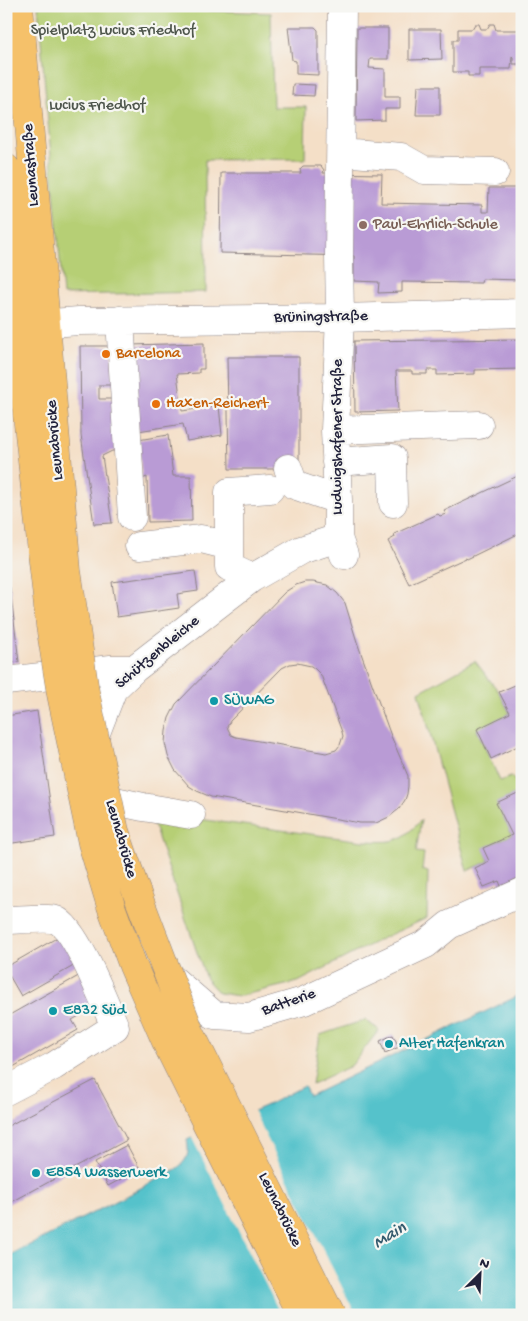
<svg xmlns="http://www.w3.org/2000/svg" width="528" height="1321" viewBox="0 0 528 1321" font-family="'Gochi Hand',sans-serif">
  <rect width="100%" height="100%" fill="#f6f6f2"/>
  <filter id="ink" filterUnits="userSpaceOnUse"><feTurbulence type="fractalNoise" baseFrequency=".02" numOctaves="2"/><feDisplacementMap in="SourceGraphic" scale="10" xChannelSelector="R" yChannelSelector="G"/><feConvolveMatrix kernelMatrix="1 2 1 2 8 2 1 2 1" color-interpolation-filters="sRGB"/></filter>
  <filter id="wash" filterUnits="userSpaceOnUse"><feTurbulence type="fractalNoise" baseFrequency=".0096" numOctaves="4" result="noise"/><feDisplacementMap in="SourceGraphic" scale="20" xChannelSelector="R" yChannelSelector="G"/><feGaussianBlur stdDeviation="1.12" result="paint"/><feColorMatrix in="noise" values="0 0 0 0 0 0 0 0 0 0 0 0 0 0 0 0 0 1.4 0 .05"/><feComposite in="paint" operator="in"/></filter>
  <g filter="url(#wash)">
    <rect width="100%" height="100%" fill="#f4dfc7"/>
    <path fill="#b6cf74" stroke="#6c7858" d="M38 6H91L271 13 273 107H306L305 159 205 160 206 292 63 295Z
      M475 661 499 692 510 713 477 730 500 781 511 777 522 786V791L497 803 512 835 484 848 489 861 467 871 419 692Z
      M150 814 198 819 363 841C394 842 399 844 421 820L416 852 424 853 422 870 428 872 427 918 387 936 298 982 239 996 219 993 206 979Z
      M365 1020 379 1030 351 1066 312 1084 320 1035Z"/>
    <path fill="#55c2cb" stroke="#3c7283" d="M522 994V1315H6V1257L124 1197 176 1169C187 1161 190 1154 187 1140L267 1105 304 1086 309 1096Z"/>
    <path fill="#f4dfc7" d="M252 1108 356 1315H281L191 1136Z"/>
    <g id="blocks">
      <path fill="#b99bd5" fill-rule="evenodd" d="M475 24H479L481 29H487L490 24H494L496 30H522V64H513V57L512 56 511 69H479V76H468V72H453V40H458V29H472Z
        M288 27H315L318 30V75L296 74V61L292 60Z
        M357 28H388V59H370L369 68 385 69V97H400V109H385V120L356 121Z
        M409 29H441L442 59 409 60Z
        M293 84 315 85 314 96 292 95Z
        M418 86H440V115H416Z
        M303 166H321L324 170 323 173 382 174 381 203 482 205V212H488L489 188H522V280L482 279 481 283 402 282V292L378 293 379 282 354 281V256L220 253 221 173H301L300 169Z
        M522 339V369L475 370V374L437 375V370H427V374H412V371H396L398 411 355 412 354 341Z
        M204 343V369H199V373L177 374 182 411 219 406 222 435 187 441 183 424 138 431 130 345Z
        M80 346H111L115 385H99V399H116L120 451H112L102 456 112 523 94 524 81 435Z
        M227 357H299V469H229Z
        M168 435 173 476H191L192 521 148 522 147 477 142 479 138 440Z
        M522 474V532L467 559 466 558 409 584 388 541 395 537 394 534 438 514 440 516 446 514 444 511Z
        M195 571 198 591 177 594 179 608 117 617 112 582Z
        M305 582H313L327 585 337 593 345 603 357 642 375 692 391 736 408 776V786L407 794 405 800 399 809 389 817 376 823H360L211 797 197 791 189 786 175 770 168 756 165 743 166 731 169 718 176 704 285 592 296 585ZM297 663 311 666 315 669 321 675 342 732 343 736 340 745 336 750 326 753 236 737 231 735 227 727 230 721 282 668 290 664Z
        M6 587H10L19 662 6 664Z
        M522 682V744L491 759 477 729 510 713 499 692Z
        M37 711 55 837 6 844V716Z
        M522 791V876L501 886 499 881 484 887 475 868 489 861 483 848 512 835 496 803Z
        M60 936 77 964 21 996 6 970V967Z
        M82 974 99 1005 72 1020 78 1030 6 1071V1017Z
        M393 1035 399 1047 385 1053 380 1041Z
        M95 1080 127 1140 6 1205V1127Z
        M127 1145 140 1169 108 1186 95 1162Z"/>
    </g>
  </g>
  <g filter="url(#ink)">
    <use href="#blocks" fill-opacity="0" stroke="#8b8081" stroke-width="1"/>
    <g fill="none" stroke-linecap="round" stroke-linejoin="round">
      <defs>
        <path id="minor" d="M342 6 339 255 340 318 335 430 338 500V538L344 555
          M341 152 401 157 424 170 495 172
          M120 320 132 517
          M23 325 79 321 340 318 522 313
          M335 430 479 425
          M336 462 392 458 393 503
          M288 468 294 485 338 500
          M139 546 201 539 229 546
          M252 578 229 567V492L270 489
          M6 681 111 669H134
          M93 748 94 738 113 689 134 669 252 578 301 550 338 538
          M92 796 143 807 191 815
          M109 859 112 871 148 958 214 1015 249 1017 304 1001 426 944 449 925 522 892
          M6 920C17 920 48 917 56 920 76 928 106 1006 115 1027L54 1066 6 1091"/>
        <path id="major" d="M19 6 67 571 75 623
          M6 168 22 369 50 625"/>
      </defs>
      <use href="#minor" stroke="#8b8081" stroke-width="29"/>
      <use href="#major" stroke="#8b8081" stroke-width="29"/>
      <use href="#minor" stroke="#fff" stroke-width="28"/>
      <use href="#major" stroke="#f5c16b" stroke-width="28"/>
      <defs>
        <path id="major-bridge" d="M75 623 85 692 115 831 136 891 190 1032 331 1315
          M50 625 61 694 92 843 111 906 133 966 167 1044 302 1315"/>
      </defs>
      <use href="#major-bridge" stroke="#8b8081" stroke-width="29" stroke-linecap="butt"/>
      <use href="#major-bridge" stroke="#f5c16b" stroke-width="28"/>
    </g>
  </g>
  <circle fill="#8d6e63" stroke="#f6f6f2" stroke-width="2" cx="363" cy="225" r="5"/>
  <g fill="#e8710a" stroke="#f6f6f2" stroke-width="2">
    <circle cx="106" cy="354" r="5"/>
    <circle cx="156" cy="404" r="5"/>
  </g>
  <g fill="#0f9aa8" stroke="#f6f6f2" stroke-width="2">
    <circle cx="214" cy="701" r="5"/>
    <circle cx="53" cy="1011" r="5"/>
    <circle cx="389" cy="1044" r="5"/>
    <circle cx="36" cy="1173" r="5"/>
  </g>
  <g text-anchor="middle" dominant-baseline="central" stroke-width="4.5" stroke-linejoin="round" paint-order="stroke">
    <g font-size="16" fill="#4e564c" stroke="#f6f6f2">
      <text x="113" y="31">Spielplatz Lucius Friedhof</text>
      <text x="97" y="106">Lucius Friedhof</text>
    </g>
    <g font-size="16" fill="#22223b" stroke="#f6f6f2">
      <text transform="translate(32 165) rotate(-94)">Leunastraße</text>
      <text transform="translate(321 318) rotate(-1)">Brüningstraße</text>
      <text transform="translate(338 437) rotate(-90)">Ludwigshafener Straße</text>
      <text transform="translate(56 440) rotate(-95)">Leunabrücke</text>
      <text transform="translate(158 653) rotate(-40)">Schützenbleiche</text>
      <text transform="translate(120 839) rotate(74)">Leunabrücke</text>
      <text transform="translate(289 1003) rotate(-19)">Batterie</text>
      <text transform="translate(279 1210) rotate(64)">Leunabrücke</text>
    </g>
    <g font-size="16" fill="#785e54" stroke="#f6f6f2" text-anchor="start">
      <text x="373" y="225">Paul-Ehrlich-Schule</text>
    </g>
    <g font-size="16" fill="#c56008" stroke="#f6f6f2" text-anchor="start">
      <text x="116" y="354">Barcelona</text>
      <text x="166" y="404">Haxen-Reichert</text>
    </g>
    <g font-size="16" fill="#0d838f" stroke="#f6f6f2" text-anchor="start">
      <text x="224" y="701">SÜWAG</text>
      <text x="63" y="1011">E832 Süd</text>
      <text x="399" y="1044">Alter Hafenkran</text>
      <text x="46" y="1173">E854 Wasserwerk</text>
    </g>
    <g font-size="18" font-style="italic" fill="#345a6d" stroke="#f6f6f2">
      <text transform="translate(390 1236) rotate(-32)">Main</text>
    </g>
  </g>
  <rect width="528" height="1321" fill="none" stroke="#f6f6f2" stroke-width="25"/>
  <g transform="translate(480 1274) rotate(24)" stroke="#f6f6f2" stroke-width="4" paint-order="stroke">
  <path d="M0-4L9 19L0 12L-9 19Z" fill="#22223b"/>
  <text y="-8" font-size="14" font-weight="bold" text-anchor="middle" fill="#22223b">N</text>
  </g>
</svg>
